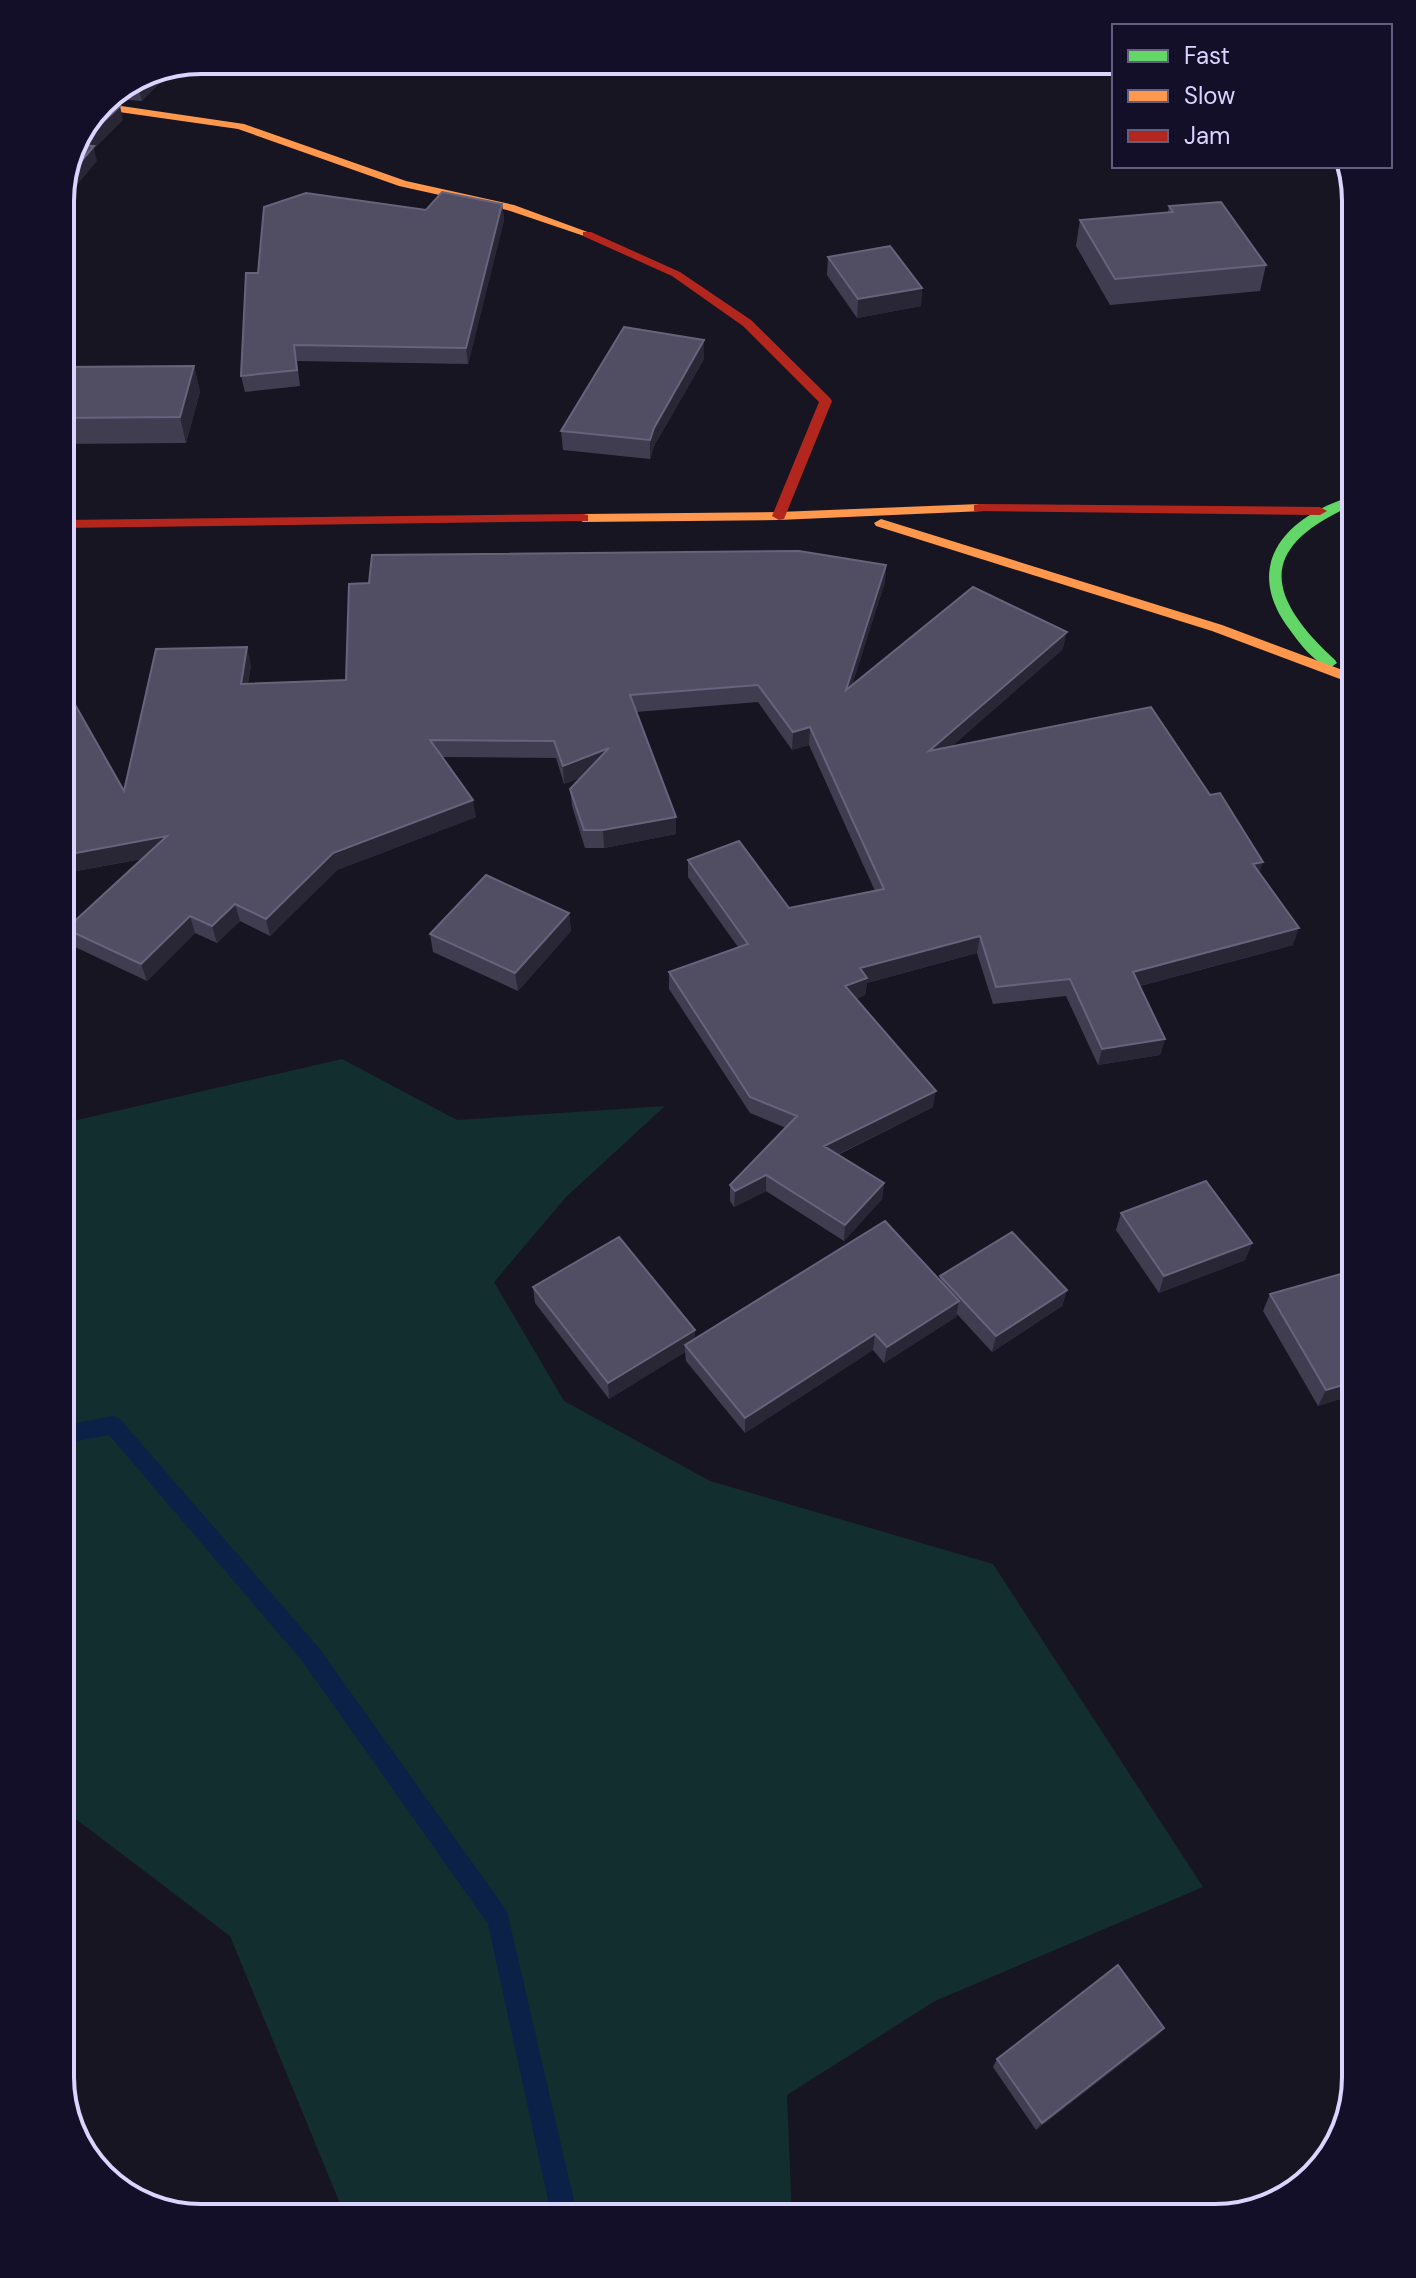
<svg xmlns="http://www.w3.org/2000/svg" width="1416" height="2278" viewBox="0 0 1416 2278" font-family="'DM Sans',sans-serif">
  <rect width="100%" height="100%" fill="#171522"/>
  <path fill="#132e2f" d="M342 1059 457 1120 665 1106 566 1197 494 1282 564 1401 710 1481 993 1564 1203 1887 935 2001 787 2095 792 2218H346L230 1936 60 1807V1124Z"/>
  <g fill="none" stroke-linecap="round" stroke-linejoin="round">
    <path fill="#0c2147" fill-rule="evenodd" d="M113 1416 120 1419 319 1648 507 1911 578 2218H552L488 1924 303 1662 109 1435 60 1444V1426Z"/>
    <path fill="#63d668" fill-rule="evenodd" d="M1356 495V504C1259 545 1262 593 1335 660L1337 663 1330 668C1314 662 1299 643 1290 630 1239 563 1289 514 1356 495Z"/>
    <path fill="#ff974d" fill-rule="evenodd" d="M101 103 244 124 406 181 514 205 593 234 587 237 507 210 399 186 238 129 98 109Z
      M979 504 984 505V511L779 520 583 522 576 518 583 514 779 512Z
      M881 519 1222 625 1356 675V685L1212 631 876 526 874 523Z"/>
    <path fill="#b3261e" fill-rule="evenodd" d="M583 232H591L680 272 751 320 830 398 832 401 784 519 779 520 772 516 819 402 743 326 672 276 583 236Z
      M979 504 1320 507 1327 511 1320 515 974 511V505Z
      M583 514 588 515V521L60 528V520Z"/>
  </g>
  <path fill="#413d51" d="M147 71 142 101 106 98Z
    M502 204 504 220 468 364 297 361 300 386 245 392 241 376 258 273 426 210Z
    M1169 206 1266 265 1260 291 1110 305 1076 246 1080 220 1168 212Z
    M828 257 922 288 921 306 857 318 827 275Z
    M704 340V359L654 446 650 459 563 450 561 431Z
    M194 366 200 392 186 443 60 444V367Z
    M886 565 885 582 852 685 1063 649 952 746 1259 873 1293 945 1140 986 1165 1039 1160 1055 1098 1065 1066 996 993 1004 977 953 867 983 865 995 856 999 933 1107 838 1155 884 1183 882 1199 844 1241 766 1191 734 1207 730 1201V1185L786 1128 750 1113 669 989V972L738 947 688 877V860L789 908 875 891 809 745 792 750 758 702 636 712 676 834 604 848H585L572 806 570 789 582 777 564 784 556 758 443 757 476 817 337 870 270 936 240 921 217 943 195 933 147 981 73 946 66 929 142 859 60 874 124 791 251 665 248 683 346 680Z
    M569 913 571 931 518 991 433 952 430 934Z
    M1121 1213 1252 1243 1245 1260 1159 1293 1116 1230Z
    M940 1276 1067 1290 1062 1306 992 1352 957 1314 956 1317 884 1363 873 1350 745 1433 686 1361 685 1352 609 1399 535 1303 533 1287 695 1330V1339L940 1280Z
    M1270 1294 1356 1394 1318 1406 1263 1311Z
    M1164 2028 1157 2036 1036 2130 993 2067 997 2059Z"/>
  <path fill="#292636" d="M179 64 142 101 138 87 157 69Z
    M120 106 123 120 94 149 97 161 60 205V192L83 141Z
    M502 204 504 220 468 364 466 348Z
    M922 288 921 306 857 318 858 299Z
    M704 340V359L654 446 650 459V440L654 428Z
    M194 366 200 392 186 443 180 417Z
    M886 565 885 582 845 707 846 690Z
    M1067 632 1063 649 927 768 929 751Z
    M247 647 251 665 245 701 241 684Z
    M810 727 809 745 792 750 793 732Z
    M609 748 610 766 564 784 563 766Z
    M473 800 476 817 337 870 270 936 266 919 333 853Z
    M676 817V834L604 848 603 830Z
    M167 836 172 853 60 874V856Z
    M1263 862 1257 879 1253 864Z
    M235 904 240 921 217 943 212 926Z
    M569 913 571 931 518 991 515 973Z
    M190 916 195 933 147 981 141 964Z
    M1299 928 1293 945 1128 989 1133 972Z
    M980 936 977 953 867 983 865 995 844 1003 845 986 860 968Z
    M1165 1039 1160 1055 1098 1065 1102 1049Z
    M936 1091 933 1107 822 1162 824 1146Z
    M766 1175V1191L734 1207 735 1191Z
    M884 1183 882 1199 844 1241 845 1225Z
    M1252 1243 1245 1260 1159 1293 1164 1276Z
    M1067 1290 1062 1306 992 1352 996 1336Z
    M959 1301 956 1317 884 1363 887 1347Z
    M695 1330V1346L685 1345V1352L609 1399 608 1383Z
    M875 1334 873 1350 745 1433V1418Z
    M1356 1381V1394L1318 1406 1326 1390Z
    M1164 2028 1157 2036 1036 2130 1042 2123Z"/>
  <path fill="#514e64" stroke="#66637c" stroke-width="2" d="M157 69 138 87 124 86 147 71Z
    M101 102 120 106 83 141Z
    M82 145 94 146 67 178Z
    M442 192 502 204 466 348 294 345 297 370 241 376 246 273H258L264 207 306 193 426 210Z
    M1221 202 1266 265 1115 279 1080 220 1173 212 1169 206Z
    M890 246 922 288 858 299 828 257Z
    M624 327 704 340 654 428 650 440 561 431Z
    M194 366 180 417 60 418V367Z
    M799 551 886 565 846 690 973 587 1067 632 929 751 1151 707 1210 795 1220 793 1263 862 1253 864 1299 928 1133 972 1165 1039 1102 1049 1070 979 996 987 980 936 860 968 867 978 845 986 936 1091 824 1146 884 1183 845 1225 766 1175 735 1191 730 1185 797 1116 750 1097 669 972 748 944 688 860 739 841 789 908 884 889 810 727 793 732 758 685 630 695 676 817 603 830H584L570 789 609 748 563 766 554 741 430 740 473 800 333 853 266 919 235 904 212 926 190 916 141 964 66 929 167 836 60 856V678L124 791 156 649 247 647 241 684 346 680 349 584 369 583 372 555Z
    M486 875 569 913 515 973 430 934Z
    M1206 1181 1252 1243 1164 1276 1121 1213Z
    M885 1221 959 1301 887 1347 875 1334 745 1418 685 1345Z
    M1012 1232 1067 1290 996 1336 940 1276Z
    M619 1237 695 1330 608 1383 533 1287Z
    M1341 1274 1356 1298V1381L1326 1390 1270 1294Z
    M1118 1965 1164 2028 1042 2123 997 2059Z"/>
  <path d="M0 0H1416V2278H0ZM201 74H1215A127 127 0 0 1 1342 201V2077A127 127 0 0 1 1215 2204H201A127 127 0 0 1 74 2077V201A127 127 0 0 1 201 74Z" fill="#130f28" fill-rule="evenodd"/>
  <path fill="none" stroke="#dad5ff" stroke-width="4" d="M201 74H1215A127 127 0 0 1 1342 201V2077A127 127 0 0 1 1215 2204H201A127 127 0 0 1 74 2077V201A127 127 0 0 1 201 74Z"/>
  <rect x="1112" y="24" width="280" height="144" fill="#130f28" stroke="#635e7e" stroke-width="2"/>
  <rect x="1128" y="50" width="40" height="12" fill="#63d668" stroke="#635e7e" stroke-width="2"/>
  <text x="1184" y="64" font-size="24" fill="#dad5ff">Fast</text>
  <rect x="1128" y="90" width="40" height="12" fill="#ff974d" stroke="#635e7e" stroke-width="2"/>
  <text x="1184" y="104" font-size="24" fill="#dad5ff">Slow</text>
  <rect x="1128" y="130" width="40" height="12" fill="#b3261e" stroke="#635e7e" stroke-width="2"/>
  <text x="1184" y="144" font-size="24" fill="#dad5ff">Jam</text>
</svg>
